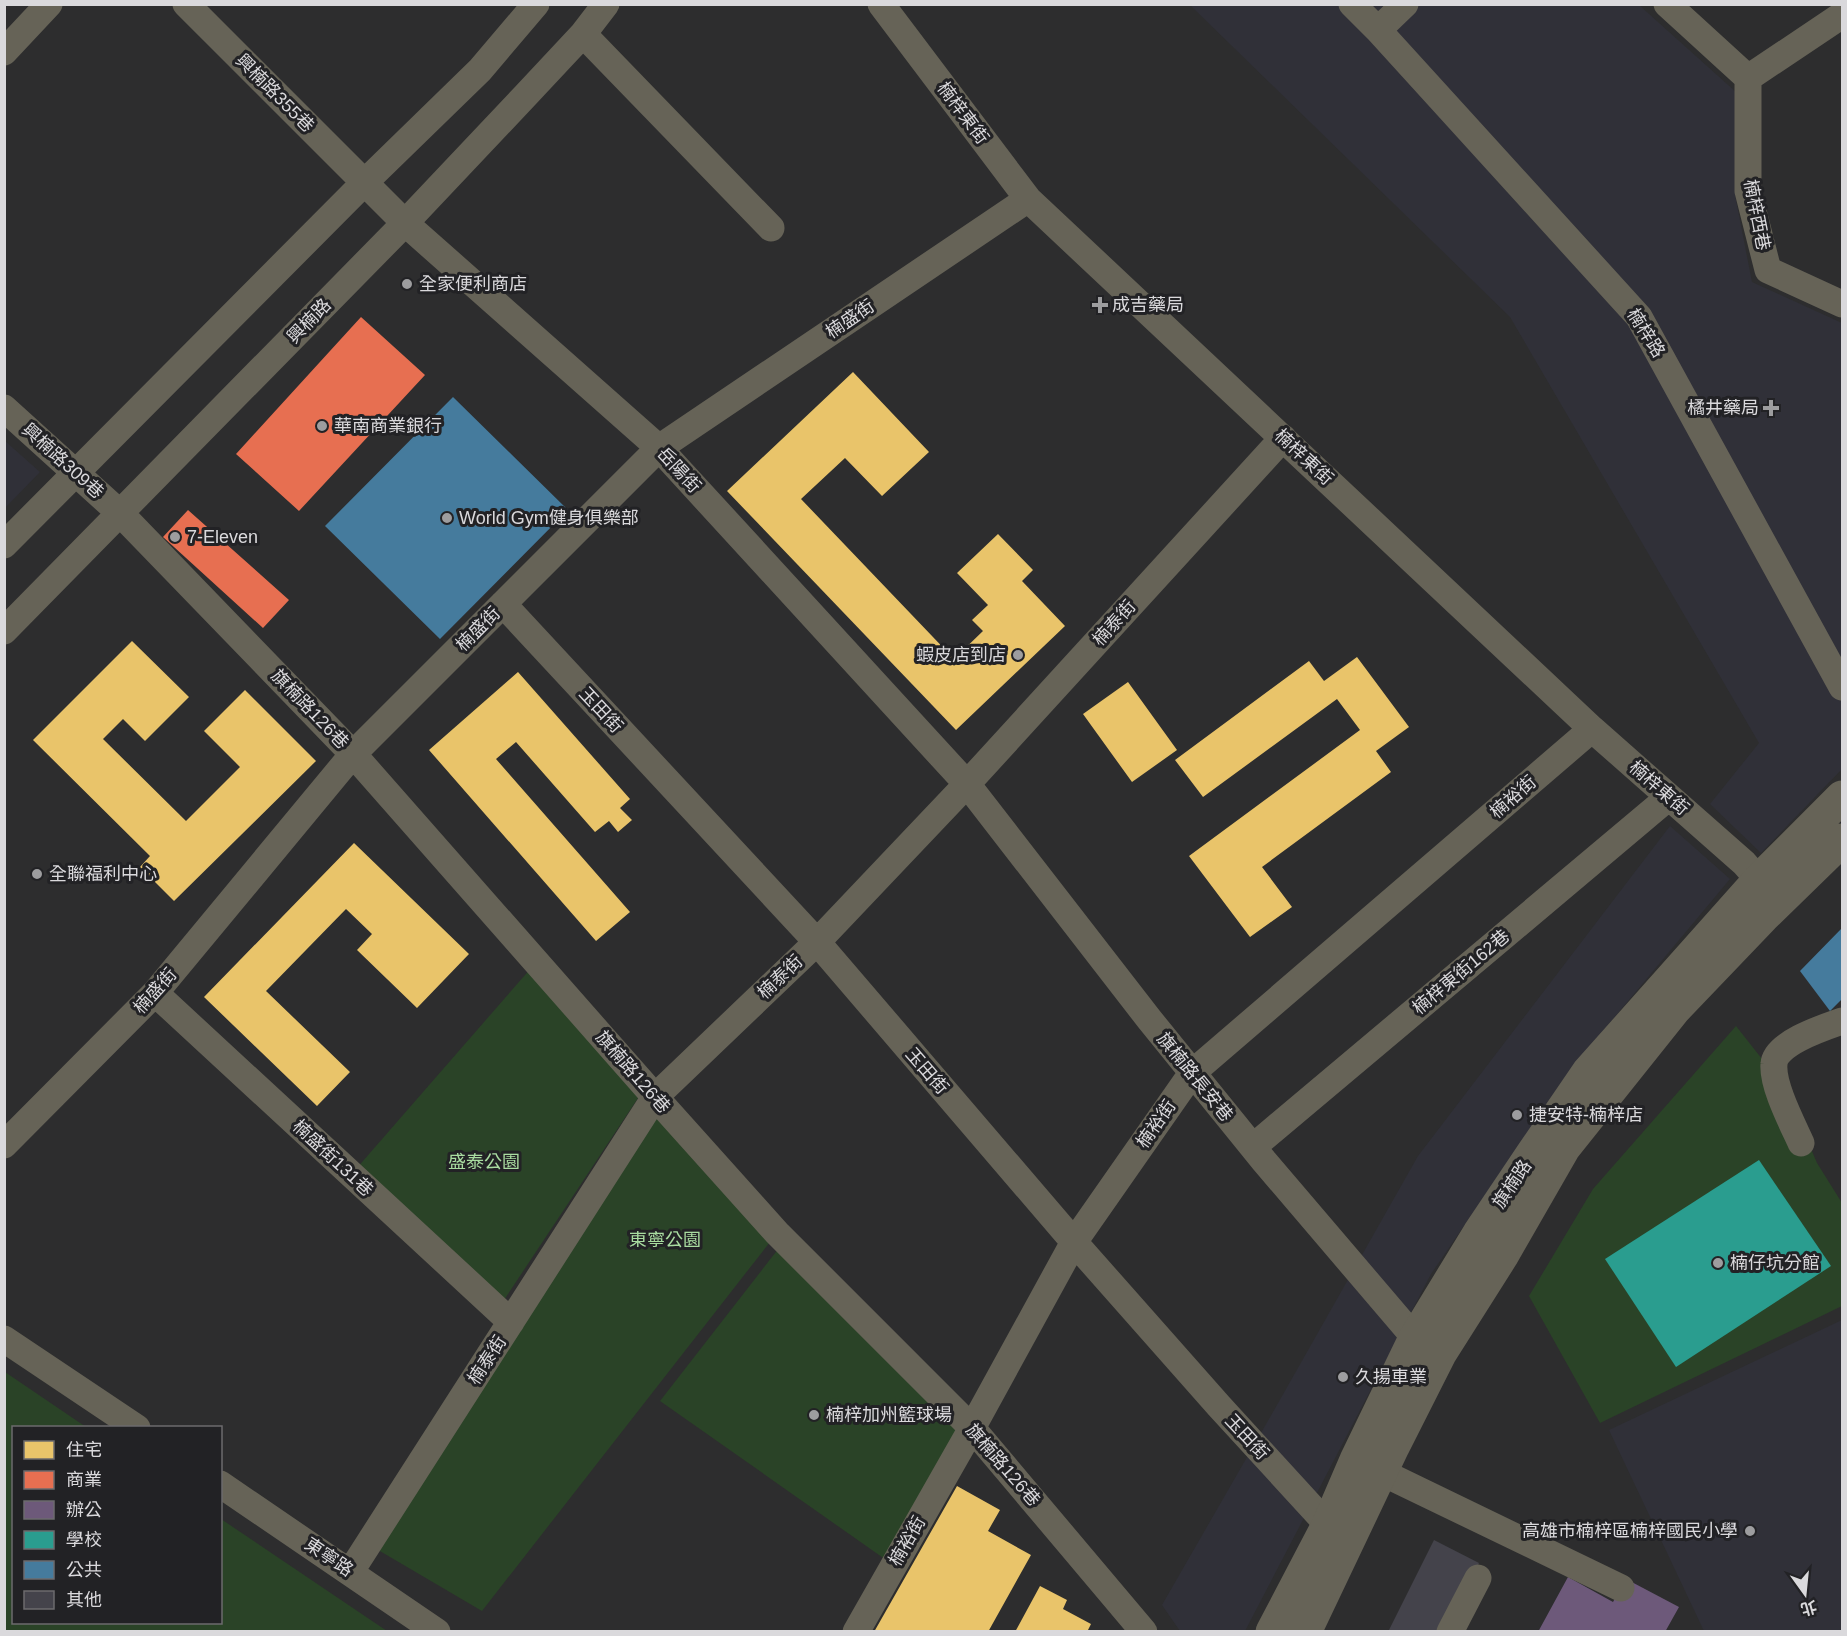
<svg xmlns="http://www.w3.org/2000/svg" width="1847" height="1636" viewBox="0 0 1847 1636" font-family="Helvetica,'Noto Sans TC',sans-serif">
  <rect width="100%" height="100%" fill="#2d2d2e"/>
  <path fill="#303038" d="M1190 5H1639L1737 93 1735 195 1752 282 1842 323V769L1761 853 1710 804 1759 743 1510 317Z
    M5 441 40 472 5 508Z
    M1670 826 1730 879 1573 1067 1431 1274 1245 1631H1180L1162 1605 1277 1405 1418 1156Z
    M1842 1320V1631H1704L1609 1430Z"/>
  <path fill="#2a4327" d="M532 967 642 1092 502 1303 356 1169Z
    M1736 1026 1785 1088 1817 1163 1842 1203V1306L1600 1423 1529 1296 1593 1189Z
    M655 1097 777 1233 482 1611 373 1547Z
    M779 1248 961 1430 889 1562 660 1401Z
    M5 1372 86 1427 14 1428V1622H220L221 1519 387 1631H5Z"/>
  <path fill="#e9c46a" d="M853 372 929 452 882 496 845 458 801 499 954 659 983 631 972 620 988 605 957 573 998 534 1033 570 1022 581 1065 626 956 730 727 491Z
    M132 641 189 697 145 741 123 719 103 739 186 821 240 767 204 731 245 690 316 761 174 901 140 867 150 856 33 740Z
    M1357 657 1409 727 1376 751 1391 772 1262 867 1292 907 1250 937 1189 856 1360 730 1337 699 1203 797 1175 760 1309 661 1324 681Z
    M518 672 630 799 620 808 632 820 618 832 609 821 595 832 516 742 496 759 630 912 596 941 429 750Z
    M1128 682 1177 750 1132 782 1083 714Z
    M354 843 469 954 417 1008 357 950 372 934 346 909 266 991 350 1072 317 1106 204 997Z
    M957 1486 1000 1510 988 1531 1031 1555 988 1632H874Z
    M1040 1586 1067 1600 1063 1609 1091 1624 1087 1632H1015Z"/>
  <path fill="#e76f51" d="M361 317 425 375 299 511 236 454Z
    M188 510 289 600 263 628 163 537Z"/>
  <path fill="#6d597a" d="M1568 1577 1613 1602 1626 1579 1679 1607 1665 1632H1538Z"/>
  <path fill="#2a9d8f" d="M1759 1160 1831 1266 1676 1367 1605 1259Z"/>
  <path fill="#457b9d" d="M453 397 568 510 440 639 325 526Z
    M1842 928V999L1830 1011 1800 971Z"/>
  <path fill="#44434b" d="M1434 1540 1479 1563 1444 1632H1388Z"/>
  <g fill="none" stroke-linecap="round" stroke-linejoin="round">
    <path stroke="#666357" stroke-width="27" d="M186 4 405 223 659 448 967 784 1149 1019 1264 1161 1415 1338 1431 1349
      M881 4 1028 199 1592 729 1744 863 1759 880
      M1352 4 1378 30 1639 317 1842 687
      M1667 4 1748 78V191L1768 270 1842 304
      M1378 30 1405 4
      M583 34 771 228
      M4 52 49 4
      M1748 78 1842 15
      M4 408 121 514 353 754 655 1097 777 1233 972 1428 1144 1632
      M4 545 365 182 480 70 536 4
      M503 604 817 942 1074 1242 1219 1406 1328 1525 1345 1534
      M4 631 405 223 525 96 583 34 606 4
      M155 993 511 1322
      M1801 1143C1792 1123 1772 1085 1774 1064 1775 1043 1825 1027 1842 1021
      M4 1145 155 993 353 754 659 448 1028 199
      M1253 1147 1669 797
      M4 1339 137 1428
      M1381 1472 1621 1588
      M220 1484 437 1632
      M351 1571 655 1097 817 942 967 784 1283 438
      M856 1632 972 1428 1074 1242 1192 1073 1592 729
      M1450 1632 1478 1578"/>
    <path stroke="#666357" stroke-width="33" d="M1272 1632 1328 1525 1356 1460 1415 1338 1479 1233 1532 1154 1588 1072 1759 880 1842 797
      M1305 1632 1393 1447 1440 1354 1502 1256 1564 1148 1675 1009 1763 917 1842 840"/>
  </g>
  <g fill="#9d9d9f" stroke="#222225" stroke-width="2">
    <circle cx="407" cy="284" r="6"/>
    <path d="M1097 296h6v6h6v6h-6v6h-6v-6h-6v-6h6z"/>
    <path d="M1768 399h6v6h6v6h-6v6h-6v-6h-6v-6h6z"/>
    <circle cx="322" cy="426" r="6"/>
    <circle cx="447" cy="518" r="6"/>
    <circle cx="175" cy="537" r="6"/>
    <circle cx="1018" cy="655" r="6"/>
    <circle cx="37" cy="874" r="6"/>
    <circle cx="1517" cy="1115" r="6"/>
    <circle cx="1718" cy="1263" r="6"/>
    <circle cx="1343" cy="1377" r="6"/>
    <circle cx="814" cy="1415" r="6"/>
    <circle cx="1750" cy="1531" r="6"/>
  </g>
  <g text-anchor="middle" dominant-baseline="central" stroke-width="6" stroke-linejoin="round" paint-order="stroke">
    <g font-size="18" fill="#dad9dc" stroke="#222225">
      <text transform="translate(275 93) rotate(45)">興楠路355巷</text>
      <text transform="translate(963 113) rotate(53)">楠梓東街</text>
      <text transform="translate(1757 215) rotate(79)">楠梓西巷</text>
      <text transform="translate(850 319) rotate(-34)">楠盛街</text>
      <text transform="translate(309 321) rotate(-46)">興楠路</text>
      <text transform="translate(1646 333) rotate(58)">楠梓路</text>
      <text transform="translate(1304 457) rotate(43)">楠梓東街</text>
      <text transform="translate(63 461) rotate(42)">興楠路309巷</text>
      <text transform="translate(679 470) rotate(47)">岳陽街</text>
      <text transform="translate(1114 623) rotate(-48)">楠泰街</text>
      <text transform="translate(478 629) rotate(-45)">楠盛街</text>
      <text transform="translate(310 709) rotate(46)">旗楠路126巷</text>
      <text transform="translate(601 710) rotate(47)">玉田街</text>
      <text transform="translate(1659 788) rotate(41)">楠梓東街</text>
      <text transform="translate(1513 797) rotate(-41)">楠裕街</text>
      <text transform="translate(1461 972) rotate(-40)">楠梓東街162巷</text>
      <text transform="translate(780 977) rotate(-44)">楠泰街</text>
      <text transform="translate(155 991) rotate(-48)">楠盛街</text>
      <text transform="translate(927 1071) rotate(49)">玉田街</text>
      <text transform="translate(633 1072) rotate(49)">旗楠路126巷</text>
      <text transform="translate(1195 1077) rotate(51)">旗楠路長安巷</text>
      <text transform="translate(1156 1124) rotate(-55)">楠裕街</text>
      <text transform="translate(333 1158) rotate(43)">楠盛街131巷</text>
      <text transform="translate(1512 1184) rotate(-56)">旗楠路</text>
      <text transform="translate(487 1360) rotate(-57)">楠泰街</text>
      <text transform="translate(1247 1437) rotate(47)">玉田街</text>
      <text transform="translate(1003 1465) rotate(49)">旗楠路126巷</text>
      <text transform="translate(907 1541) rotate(-60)">楠裕街</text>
      <text transform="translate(329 1557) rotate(34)">東寧路</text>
    </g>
    <g font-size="18" fill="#dad9dc" stroke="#222225" text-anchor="start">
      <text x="419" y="284">全家便利商店</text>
      <text x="1112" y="305">成吉藥局</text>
      <text x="1759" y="408" text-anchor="end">橘井藥局</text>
      <text x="334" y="426">華南商業銀行</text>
      <text x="459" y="518">World Gym健身俱樂部</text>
      <text x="187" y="537">7-Eleven</text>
      <text x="1006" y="655" text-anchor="end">蝦皮店到店</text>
      <text x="49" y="874">全聯福利中心</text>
      <text x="1529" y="1115">捷安特-楠梓店</text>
      <text x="1730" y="1263">楠仔坑分館</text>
      <text x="1355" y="1377">久揚車業</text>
      <text x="826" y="1415">楠梓加州籃球場</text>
      <text x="1738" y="1531" text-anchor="end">高雄市楠梓區楠梓國民小學</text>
    </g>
    <g font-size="18" fill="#a9dca0" stroke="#222225">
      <text x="484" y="1162">盛泰公園</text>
      <text x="665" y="1240">東寧公園</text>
    </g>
  </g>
  <rect width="1847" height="1636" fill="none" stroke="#dad9dc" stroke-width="12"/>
  <rect x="12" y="1426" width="210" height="198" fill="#222225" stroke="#6c6b6e" stroke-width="1.5"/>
  <rect x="24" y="1441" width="30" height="18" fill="#e9c46a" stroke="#6c6b6e" stroke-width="1.5"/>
  <text x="66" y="1456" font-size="18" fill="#dad9dc">住宅</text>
  <rect x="24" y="1471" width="30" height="18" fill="#e76f51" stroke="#6c6b6e" stroke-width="1.5"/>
  <text x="66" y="1486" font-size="18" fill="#dad9dc">商業</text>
  <rect x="24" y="1501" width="30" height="18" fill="#6d597a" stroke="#6c6b6e" stroke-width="1.5"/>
  <text x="66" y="1516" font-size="18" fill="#dad9dc">辦公</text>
  <rect x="24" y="1531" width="30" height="18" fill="#2a9d8f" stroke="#6c6b6e" stroke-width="1.5"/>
  <text x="66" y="1546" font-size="18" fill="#dad9dc">學校</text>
  <rect x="24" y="1561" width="30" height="18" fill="#457b9d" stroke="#6c6b6e" stroke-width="1.5"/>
  <text x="66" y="1576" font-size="18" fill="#dad9dc">公共</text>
  <rect x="24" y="1591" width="30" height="18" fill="#44434b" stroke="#6c6b6e" stroke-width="1.5"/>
  <text x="66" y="1606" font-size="18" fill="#dad9dc">其他</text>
  <g transform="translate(1805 1594) rotate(165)" stroke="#222225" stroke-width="4.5" paint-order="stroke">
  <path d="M0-4.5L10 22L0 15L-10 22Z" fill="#dad9dc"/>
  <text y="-9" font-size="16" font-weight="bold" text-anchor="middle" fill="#dad9dc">北</text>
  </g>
</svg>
